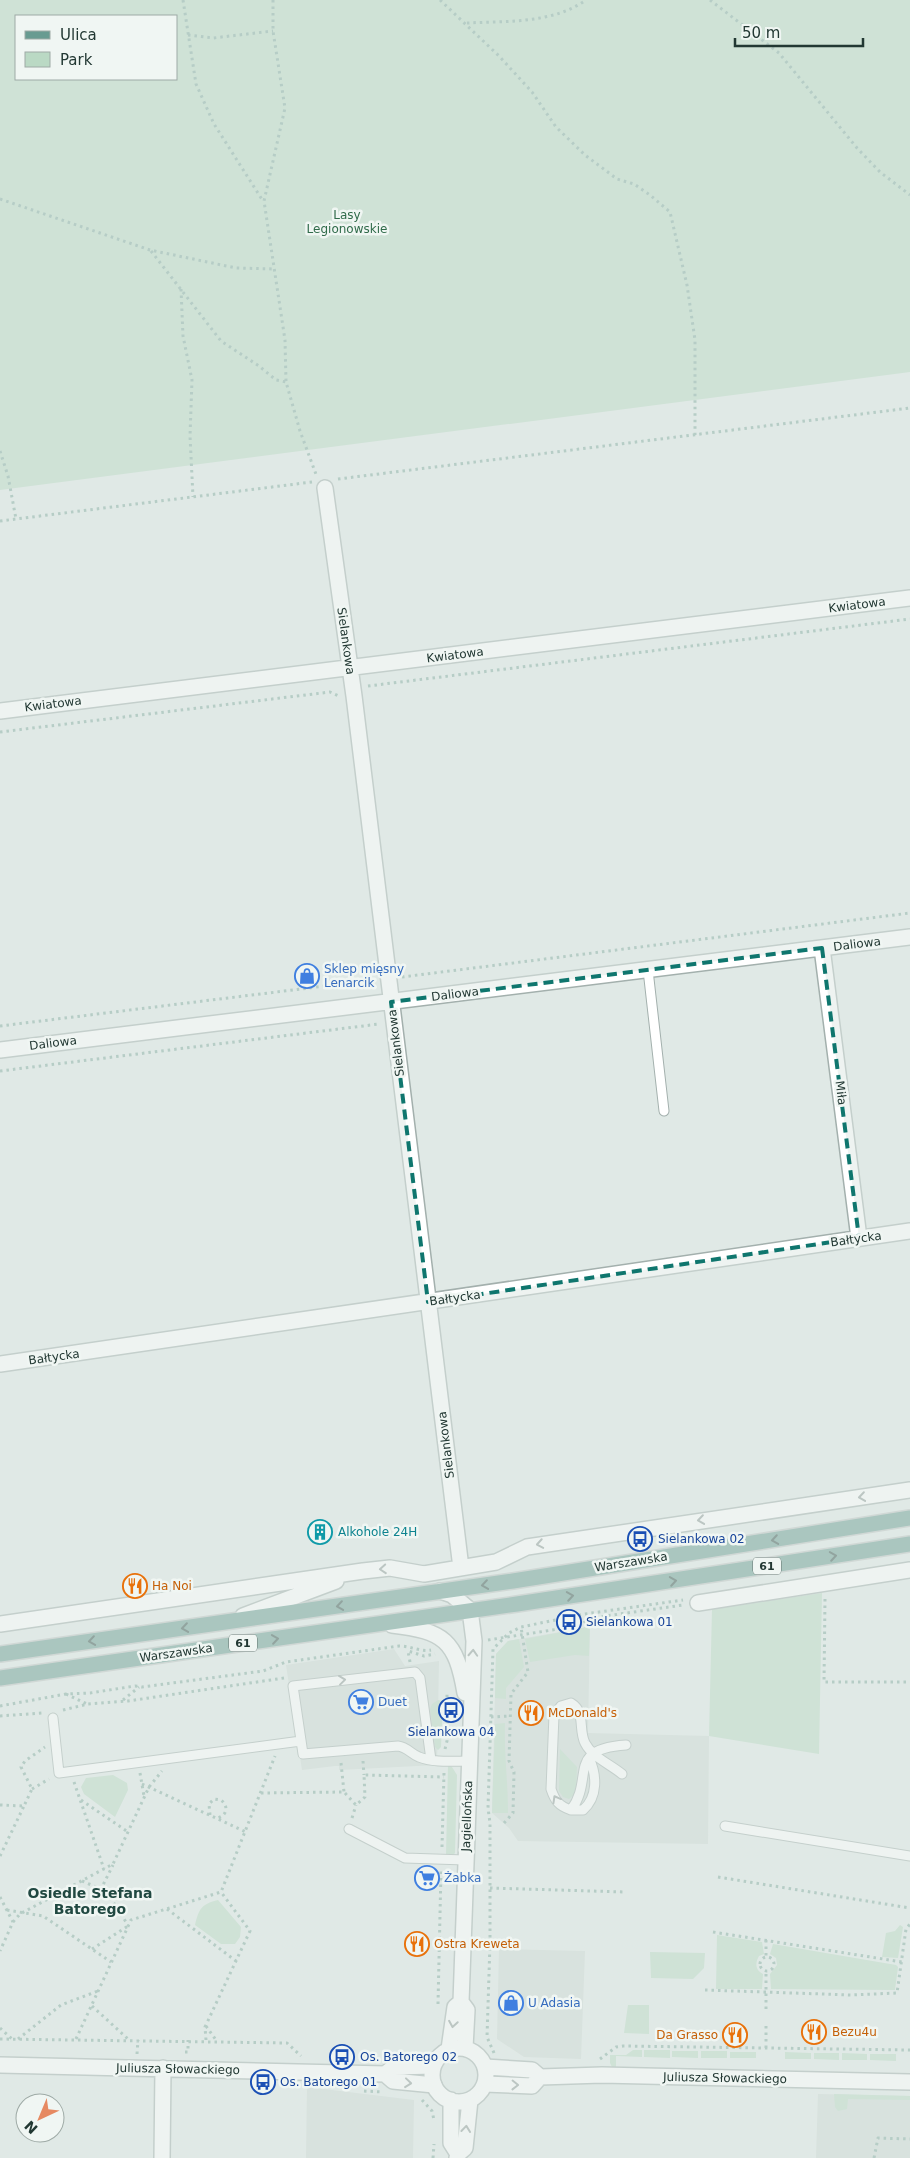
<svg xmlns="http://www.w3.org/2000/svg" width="910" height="2158" viewBox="0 0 910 2158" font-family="'DejaVu Sans',sans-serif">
  <rect width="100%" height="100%" fill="#e0e9e6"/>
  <path fill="#ced9d5" d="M590 1623 588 1733 709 1736 708 1844 518 1841 509 1828 492 1813 496 1654 508 1641 583 1628Z
    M394 1649 405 1666 439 1661 437 1765 339 1770V1766H335L302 1770 286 1665Z
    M499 1949 585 1951 581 2059 524 2057 497 2039Z
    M307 2087 414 2100 413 2158H306Z
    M818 2094 910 2096V2158H816Z"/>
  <path fill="#bad9c4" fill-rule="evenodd" d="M0 0H910V372L0 490ZM16 16H176V79H16Z
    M822 1593 819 1754 709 1736 712 1609Z
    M590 1623 589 1656 575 1655 530 1662 525 1639 583 1628Z
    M519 1639 524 1667 506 1688V1699L495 1698 496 1654 508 1641Z
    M438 1700 443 1701 441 1747 438 1750 435 1747 430 1709 432 1704Z
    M505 1723C504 1754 508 1782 508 1813H492L495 1724Z
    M560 1749 577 1767 576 1793 569 1799 563 1797 559 1791Z
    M448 1765 452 1767 457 1775 455 1853 453 1855H446Z
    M113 1775 127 1783 128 1790 115 1817 84 1794 81 1787 86 1778Z
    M218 1900 241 1927 240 1937 235 1944H221L195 1925C199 1908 202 1904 218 1900Z
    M900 1925 903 1927 898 1958 882 1957 886 1933 895 1931Z
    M717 1935 762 1942 764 1954 759 1956C755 1963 755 1970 763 1974L762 1989H716Z
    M773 1944 896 1965 898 1967 895 1990 771 1989 770 1974 777 1965 776 1958 770 1954Z
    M650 1952 705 1953 704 1968 693 1979 651 1978Z
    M628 2005H649V2034L624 2033Z
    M633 2050H642V2057L616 2056V2069H613L610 2063V2055H626Z
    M644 2050H670V2058L644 2057Z
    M672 2051H698V2058L672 2057Z
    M701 2051H727V2058H701Z
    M730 2052H756V2058H730Z
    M785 2052 811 2053V2059H785Z
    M814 2053H839V2060L814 2059Z
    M842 2053 867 2054V2060H842Z
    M870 2054H896V2061L870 2060Z
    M834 2094 910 2096V2100L848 2099 847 2109 838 2111 835 2107Z"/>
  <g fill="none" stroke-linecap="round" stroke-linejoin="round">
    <defs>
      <path id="service" d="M648 970 664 1111
        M53 1718 59 1773 301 1741
        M431 1760 420 1678 415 1672 293 1686 303 1754 398 1746C407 1747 411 1754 419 1757 433 1763 454 1761 469 1761
        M622 1774C610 1764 592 1757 585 1743 578 1729 586 1712 571 1703L561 1706 554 1715 551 1789C555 1801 559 1806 571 1810 595 1778 565 1749 626 1745
        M571 1810H583C598 1797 597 1775 589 1758
        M725 1826 910 1856
        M349 1829 405 1858 465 1860"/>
      <path id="minor" d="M325 488 354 696 461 1568
        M0 711 910 598
        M822 948 859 1238
        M0 1050 910 937
        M0 1364 910 1231
        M698 1603 910 1570
        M243 1616 336 1581
        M0 1624 363 1571 390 1568 424 1574 496 1562 527 1547 910 1490
        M0 2065 385 2074 393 2081 434 2085
        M485 2067 532 2070 540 2077 602 2075 910 2082
        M385 2074 394 2067 433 2066
        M485 2084 532 2086 540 2077
        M162 2158 163 2068"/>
      <path id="tertiary" d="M440 1591 452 1595 470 1610 474 1641 461 2002 455 2007 449 2049
        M392 1625C444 1631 456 1640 465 1693
        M461 2002 467 2010 465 2048
        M432 2075a27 27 0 1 1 54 0a27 27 0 1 1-54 0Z
        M451 2100V2143L458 2154 457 2158
        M458 2154 465 2148 470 2100"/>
      <path id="primary" d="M0 1654 513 1581 910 1518
        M0 1678 517 1604 910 1544"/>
    </defs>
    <use href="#service" stroke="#a3b0ad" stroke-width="11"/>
    <use href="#minor" stroke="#a3b0ad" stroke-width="18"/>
    <use href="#tertiary" stroke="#a3b0ad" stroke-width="18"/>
    <use href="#primary" stroke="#bdc3c2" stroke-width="18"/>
    <path stroke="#83aaa0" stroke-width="3" stroke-dasharray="2.5 4" stroke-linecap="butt" d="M183 0 196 84 214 124 263 201
      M273 0V31L285 108 264 201 285 340 286 382 300 431 317 477
      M440 0 499 56 532 92 556 127 585 155 617 179 634 184 650 195 670 212 687 285 695 340V435
      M710 0 779 53 857 148 880 172 910 195
      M467 23C506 21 552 24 586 0
      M188 35 213 38 273 31
      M0 199 150 250 236 268 274 269
      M151 251 221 341 259 366 276 380 286 382
      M181 289 183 336 192 380 190 436 193 497
      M0 451 8 476 16 519
      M338 479 910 408
      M0 521 312 482
      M368 686 910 619
      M0 732 330 692 339 696
      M402 977 910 913
      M0 1026 374 980
      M0 1071 379 1024
      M825 1599 824 1682H910
      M488 1640 578 1626 592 1618 683 1605
      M410 1662 408 1651 424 1656 435 1654
      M66 1694 87 1704
      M123 1700 139 1687
      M0 1706 66 1694 90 1693 135 1686 142 1687 263 1671 286 1662 399 1646C411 1646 420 1652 431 1650
      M63 1710 88 1704 128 1701 284 1678
      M0 1716 42 1713
      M491 1717 510 1716
      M445 1749 447 1741V1691
      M363 1761 364 1775
      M341 1763 344 1792
      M140 1773 144 1796
      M74 1782 104 1869
      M142 1784 246 1832
      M32 1789 49 1779
      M261 1793 344 1792 356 1805 365 1797 364 1775 444 1777
      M81 1800 128 1832
      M0 1805 24 1806 32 1789 21 1767 25 1761 45 1747
      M210 1815 209 1804 214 1799 221 1800C229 1806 227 1816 217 1818
      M352 1818 356 1805
      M504 1823 513 1813 514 1772 509 1761 511 1694 528 1672 521 1627
      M442 1847 444 1773
      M0 1856 24 1806
      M718 1877 910 1908
      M82 1881 101 1889 113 1865
      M490 1888 625 1892
      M101 1889 106 1891 128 1925
      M0 1897 13 1922 0 1951
      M167 1909 236 1961
      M7 1910 43 1916 111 1962
      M13 1922 20 1914 113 1864 149 1787 162 1771
      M713 1932 902 1962
      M766 1940V1956
      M92 1949 128 1926
      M760 1964a7 7 0 1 1 14 0a7 7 0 1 1-14 0Z
      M705 1990 851 1995 897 1993 906 1929 910 1924
      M438 2004 441 1870
      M92 2006 128 2039
      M766 2009V1971
      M206 2026 216 2040
      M0 2028 12 2039
      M0 2039 287 2043 301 2056
      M18 2039 61 2005 98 1991
      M76 2039 131 1920 221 1892 275 1756
      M206 2040 205 2027 250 1931 221 1892
      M766 2048V2022
      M185 2052H188V2040
      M494 2053 487 2037 490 1943V1823L488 1808 493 1649 509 1633 521 1627 585 1614 683 1600
      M137 2054 138 2040
      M600 2059 616 2047 623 2046 910 2050
      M364 2091 383 2092
      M422 2100 432 2111 434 2120
      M433 2158 434 2144
      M874 2158 878 2138 910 2139"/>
    <use href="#service" stroke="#fff" stroke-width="9"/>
    <use href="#minor" stroke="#fff" stroke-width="15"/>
    <use href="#tertiary" stroke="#fff" stroke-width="15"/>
    <use href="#primary" stroke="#689b91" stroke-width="15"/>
  </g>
  <defs><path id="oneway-chevron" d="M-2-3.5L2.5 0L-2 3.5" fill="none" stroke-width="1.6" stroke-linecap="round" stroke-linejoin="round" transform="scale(1.25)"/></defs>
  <g stroke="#909c99">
    <use href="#oneway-chevron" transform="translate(862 1497) rotate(172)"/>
    <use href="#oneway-chevron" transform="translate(701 1520) rotate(172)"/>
    <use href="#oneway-chevron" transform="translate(540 1544) rotate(170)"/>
    <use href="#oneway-chevron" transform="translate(383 1569) rotate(176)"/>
    <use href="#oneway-chevron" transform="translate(473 1653) rotate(-87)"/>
    <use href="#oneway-chevron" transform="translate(342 1680) rotate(-7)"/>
    <use href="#oneway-chevron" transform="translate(556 1799) rotate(-119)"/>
    <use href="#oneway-chevron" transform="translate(453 2024) rotate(99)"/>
    <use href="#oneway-chevron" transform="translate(408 2083) rotate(6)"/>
    <use href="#oneway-chevron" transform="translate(515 2085) rotate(1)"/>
    <use href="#oneway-chevron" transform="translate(466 2129) rotate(-84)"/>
  </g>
  <g stroke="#34514a">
    <use href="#oneway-chevron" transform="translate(775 1540) rotate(171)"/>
    <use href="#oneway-chevron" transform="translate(833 1556) rotate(-9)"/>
    <use href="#oneway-chevron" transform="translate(673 1581) rotate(-9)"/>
    <use href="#oneway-chevron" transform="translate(485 1585) rotate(172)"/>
    <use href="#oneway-chevron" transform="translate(570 1596) rotate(-9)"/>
    <use href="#oneway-chevron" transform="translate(340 1606) rotate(172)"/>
    <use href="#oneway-chevron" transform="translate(185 1628) rotate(172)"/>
    <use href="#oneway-chevron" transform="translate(275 1639) rotate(-8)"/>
    <use href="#oneway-chevron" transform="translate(92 1641) rotate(172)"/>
  </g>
  <path d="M0 0H910V2158H0ZM822 948 859 1238 428 1302 391 1002Z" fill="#e0e9e6" fill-opacity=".55" fill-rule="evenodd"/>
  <path fill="none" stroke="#0f766e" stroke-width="4" stroke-dasharray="10 6" stroke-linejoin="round" d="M822 948 859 1238 428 1302 391 1002Z"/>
  <defs>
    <symbol id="shop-ring" viewBox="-11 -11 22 22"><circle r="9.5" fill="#f0f6f3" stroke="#3f7fe0" stroke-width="1.5"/><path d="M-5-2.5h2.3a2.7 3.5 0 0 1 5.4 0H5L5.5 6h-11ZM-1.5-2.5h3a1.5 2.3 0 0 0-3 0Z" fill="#3f7fe0"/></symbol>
    <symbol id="building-ring" viewBox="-11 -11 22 22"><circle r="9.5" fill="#f0f6f3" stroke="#0f9aa8" stroke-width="1.5"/><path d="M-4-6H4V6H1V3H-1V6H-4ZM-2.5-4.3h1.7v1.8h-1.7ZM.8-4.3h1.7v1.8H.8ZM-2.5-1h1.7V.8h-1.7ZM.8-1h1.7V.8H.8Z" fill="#0f9aa8"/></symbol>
    <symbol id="bus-ring" viewBox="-11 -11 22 22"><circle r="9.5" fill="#f0f6f3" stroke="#1a4fb4" stroke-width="1.5"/><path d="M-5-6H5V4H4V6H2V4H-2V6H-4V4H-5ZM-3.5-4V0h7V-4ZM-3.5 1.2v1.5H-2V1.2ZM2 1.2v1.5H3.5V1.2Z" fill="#1a4fb4"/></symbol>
    <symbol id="restaurant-ring" viewBox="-11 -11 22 22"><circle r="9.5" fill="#f0f6f3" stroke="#e8710a" stroke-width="1.5"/><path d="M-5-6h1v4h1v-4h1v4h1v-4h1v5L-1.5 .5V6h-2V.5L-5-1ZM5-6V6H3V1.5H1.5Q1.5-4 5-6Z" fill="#e8710a"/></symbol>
    <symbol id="supermarket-ring" viewBox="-11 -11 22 22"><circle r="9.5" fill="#f0f6f3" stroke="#3f7fe0" stroke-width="1.5"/><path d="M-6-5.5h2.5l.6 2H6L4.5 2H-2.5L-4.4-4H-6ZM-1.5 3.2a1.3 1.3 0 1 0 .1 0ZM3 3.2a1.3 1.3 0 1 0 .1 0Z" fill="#3f7fe0"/></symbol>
  </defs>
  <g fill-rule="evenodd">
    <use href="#shop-ring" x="293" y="962" width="28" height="28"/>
    <use href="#building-ring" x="306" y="1518" width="28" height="28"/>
    <use href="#bus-ring" x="626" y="1525" width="28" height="28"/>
    <use href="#restaurant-ring" x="121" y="1572" width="28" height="28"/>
    <use href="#bus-ring" x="555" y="1608" width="28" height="28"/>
    <use href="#supermarket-ring" x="347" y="1688" width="28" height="28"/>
    <use href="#bus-ring" x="437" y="1696" width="28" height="28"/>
    <use href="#restaurant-ring" x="517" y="1699" width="28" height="28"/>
    <use href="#supermarket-ring" x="413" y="1864" width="28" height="28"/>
    <use href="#restaurant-ring" x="403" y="1930" width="28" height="28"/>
    <use href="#shop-ring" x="497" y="1989" width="28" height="28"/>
    <use href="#restaurant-ring" x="800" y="2018" width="28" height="28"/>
    <use href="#restaurant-ring" x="721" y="2021" width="28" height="28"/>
    <use href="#bus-ring" x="328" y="2043" width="28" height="28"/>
    <use href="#bus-ring" x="249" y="2068" width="28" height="28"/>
  </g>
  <g text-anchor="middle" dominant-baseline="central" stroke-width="5" stroke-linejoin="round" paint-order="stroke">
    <g fill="#f0f6f3" stroke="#60716d" stroke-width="1">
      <rect x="753" y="1557.5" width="28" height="17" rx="4"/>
      <rect x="229" y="1634.5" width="28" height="17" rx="4"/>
    </g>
    <g font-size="11" font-weight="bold" fill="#223833">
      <text x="767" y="1566">61</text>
      <text x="243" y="1643">61</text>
    </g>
    <g font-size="12" fill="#306b4a" stroke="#f0f6f3">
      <text x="347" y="215">Lasy<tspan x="347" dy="14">Legionowskie</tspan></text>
    </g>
    <g font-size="12" fill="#223833" stroke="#f0f6f3">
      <text transform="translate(857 605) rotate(-7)">Kwiatowa</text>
      <text transform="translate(346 641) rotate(82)">Sielankowa</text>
      <text transform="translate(455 655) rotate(-7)">Kwiatowa</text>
      <text transform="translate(53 704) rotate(-7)">Kwiatowa</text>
      <text transform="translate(857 944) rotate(-7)">Daliowa</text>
      <text transform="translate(455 994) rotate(-7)">Daliowa</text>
      <text transform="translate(53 1043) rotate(-7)">Daliowa</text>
      <text transform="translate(396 1043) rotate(-97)">Sielankowa</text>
      <text transform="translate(841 1093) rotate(83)">Miła</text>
      <text transform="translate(856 1239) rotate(-8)">Bałtycka</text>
      <text transform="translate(455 1298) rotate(-8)">Bałtycka</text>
      <text transform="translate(54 1357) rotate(-8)">Bałtycka</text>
      <text transform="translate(446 1445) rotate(-97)">Sielankowa</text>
      <text transform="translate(631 1562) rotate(-9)">Warszawska</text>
      <text transform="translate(176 1653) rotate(-8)">Warszawska</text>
      <text transform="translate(467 1816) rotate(-88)">Jagiellońska</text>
      <text transform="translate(178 2069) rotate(1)">Juliusza Słowackiego</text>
      <text transform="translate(725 2078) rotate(1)">Juliusza Słowackiego</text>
    </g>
    <g font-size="12" fill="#366cbe" stroke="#f0f6f3" text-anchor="start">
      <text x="324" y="969">Sklep mięsny<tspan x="324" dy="14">Lenarcik</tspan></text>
      <text x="378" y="1702">Duet</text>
      <text x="444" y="1878">Żabka</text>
      <text x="528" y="2003">U Adasia</text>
    </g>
    <g font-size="12" fill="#0d838f" stroke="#f0f6f3" text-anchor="start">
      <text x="338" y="1532">Alkohole 24H</text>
    </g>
    <g font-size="12" fill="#164399" stroke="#f0f6f3" text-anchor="start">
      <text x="658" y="1539">Sielankowa 02</text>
      <text x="586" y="1622">Sielankowa 01</text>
      <text x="451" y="1732" text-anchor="middle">Sielankowa 04</text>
      <text x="360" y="2057">Os. Batorego 02</text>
      <text x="280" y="2082">Os. Batorego 01</text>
    </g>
    <g font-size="12" fill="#c56008" stroke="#f0f6f3" text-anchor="start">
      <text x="152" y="1586">Ha Noi</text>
      <text x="548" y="1713">McDonald's</text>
      <text x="434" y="1944">Ostra Kreweta</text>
      <text x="832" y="2032">Bezu4u</text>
      <text x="718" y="2035" text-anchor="end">Da Grasso</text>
    </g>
    <g font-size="14" font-weight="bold" fill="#204841" stroke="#f0f6f3">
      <text x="90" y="1893">Osiedle Stefana<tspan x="90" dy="16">Batorego</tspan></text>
    </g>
  </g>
  <rect x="15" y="15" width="162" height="65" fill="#f0f6f3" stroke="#9eaaa6"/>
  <rect x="25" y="31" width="25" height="8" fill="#689b91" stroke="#9eaaa6"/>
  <text x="60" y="40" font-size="15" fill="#223833">Ulica</text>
  <rect x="25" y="52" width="25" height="15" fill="#bad9c4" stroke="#9eaaa6"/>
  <text x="60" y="65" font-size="15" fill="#223833">Park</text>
  <g transform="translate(40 2118) rotate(224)"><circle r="24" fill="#f0f6f3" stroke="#9eaaa6"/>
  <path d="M0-4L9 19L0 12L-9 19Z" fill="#e68961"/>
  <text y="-8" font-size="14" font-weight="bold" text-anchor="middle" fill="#223833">N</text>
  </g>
  <path d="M735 38v8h128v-8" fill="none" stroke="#223833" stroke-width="2.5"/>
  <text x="742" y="38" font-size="15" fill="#223833" stroke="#f0f6f3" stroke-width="4" paint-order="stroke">50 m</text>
</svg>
